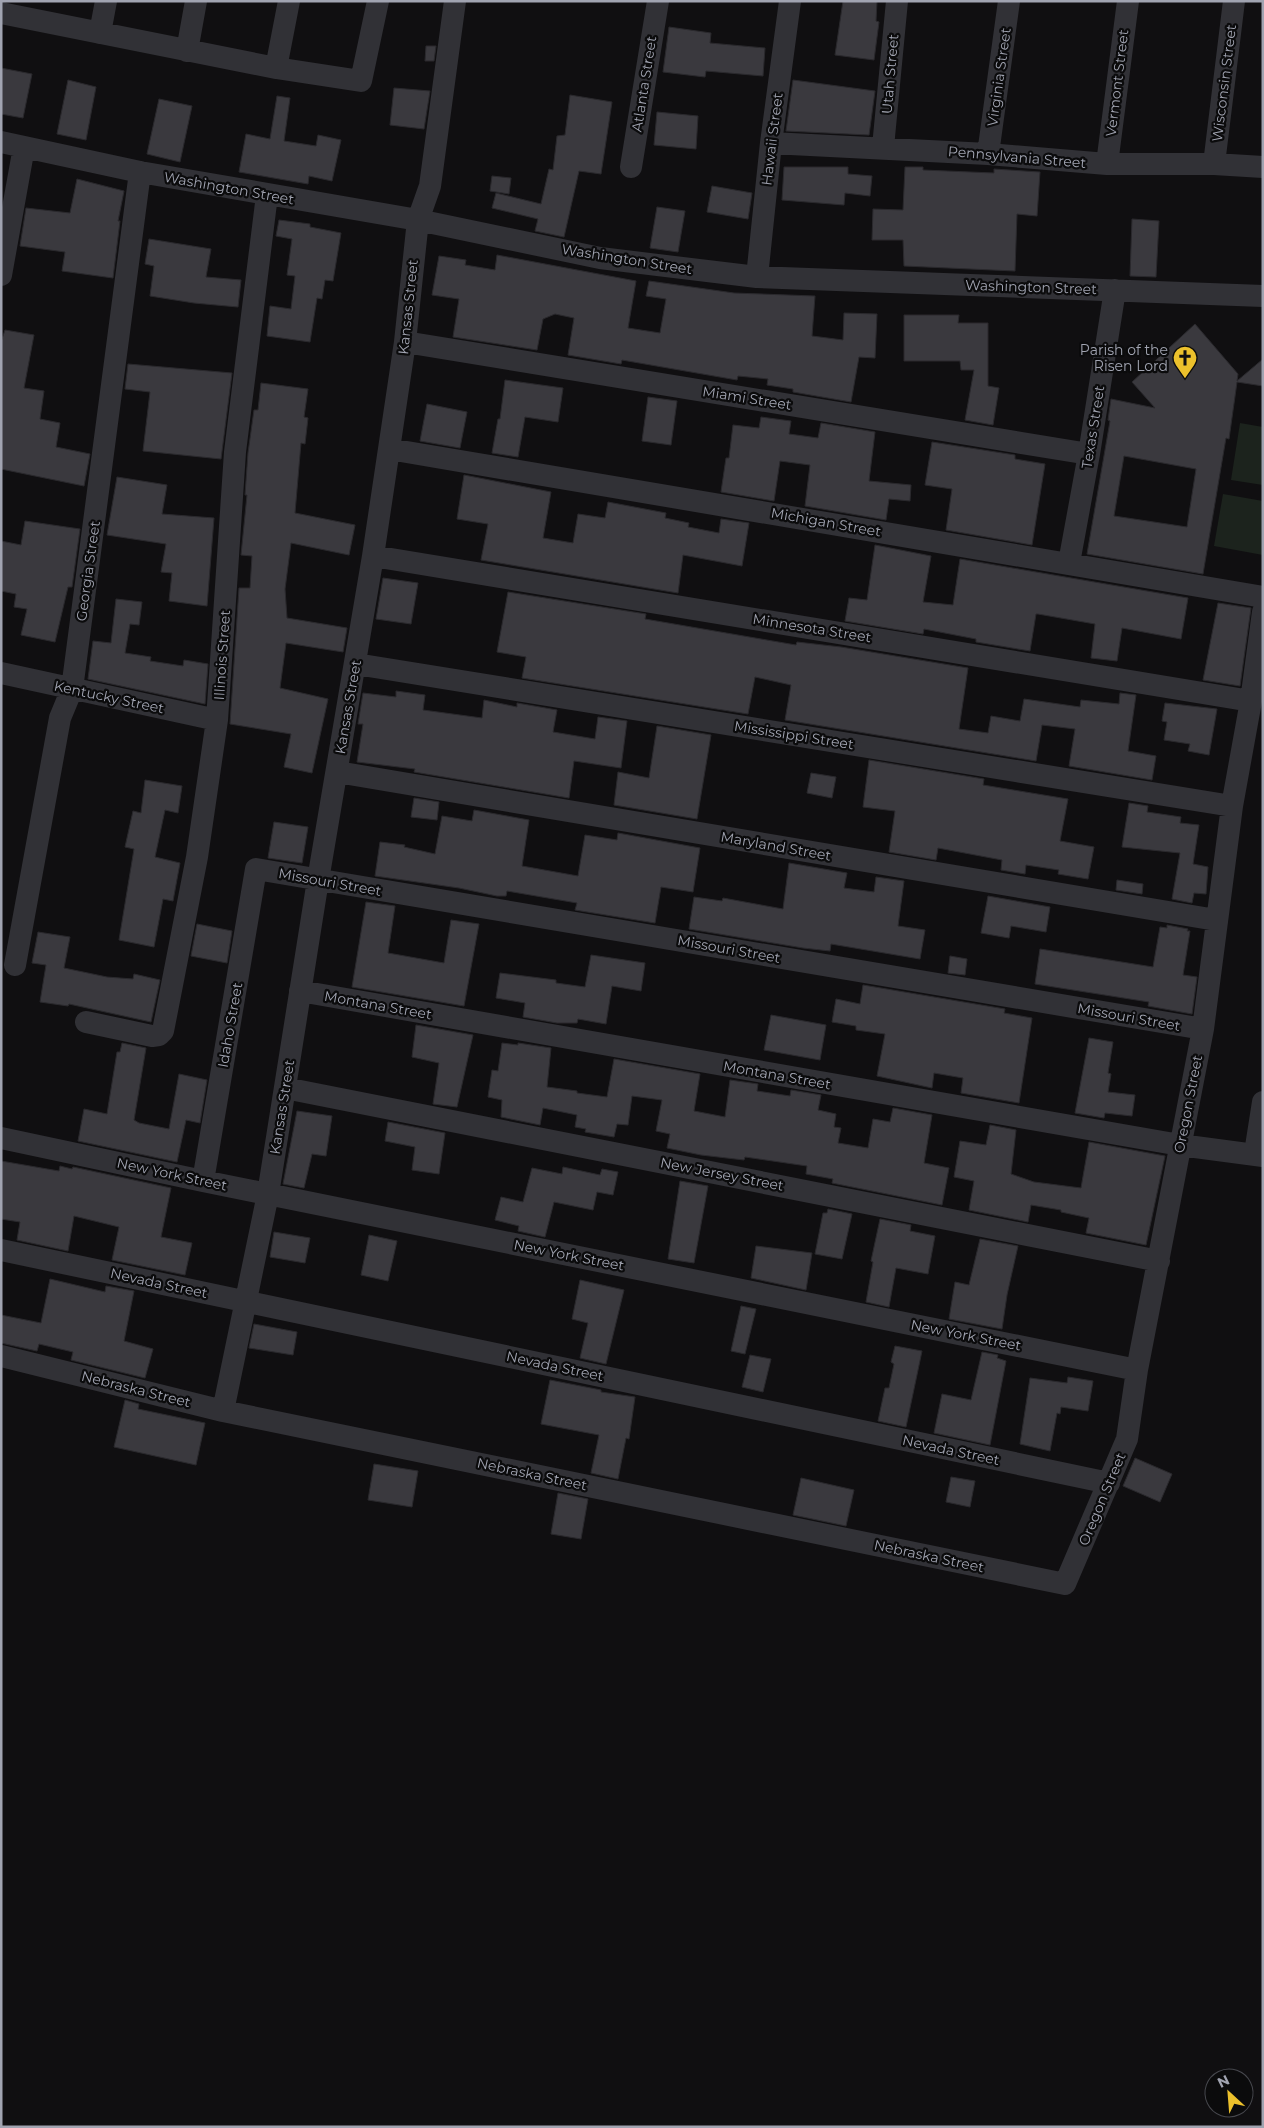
<svg xmlns="http://www.w3.org/2000/svg" width="1264" height="2128" viewBox="0 0 1264 2128" font-family="Montserrat,sans-serif">
  <rect width="100%" height="100%" fill="#100f11"/>
  <path fill="#1c231d" d="M1240 423 1263 427V485L1231 480Z
    M1223 494 1263 501V555L1214 546Z"/>
  <path fill="#3a393e" stroke="#2a292d" fill-rule="evenodd" d="M843 1H877L876 21 879 22 874 60 835 55Z
    M669 27 711 33 710 43 765 48 763 76 706 71 705 77 663 72Z
    M426 46H436L434 61H425Z
    M1 68 32 74 23 118 1 114Z
    M68 80 96 87 86 140 57 134Z
    M793 80 875 91 869 135 786 131Z
    M394 88 430 91 424 129 390 125Z
    M570 95 612 102 601 174 579 171 564 237 535 231 538 219 492 208 496 193 541 204 549 169 553 170 557 136 565 135Z
    M277 96 290 98 284 141 316 146 318 135 341 140 332 181 309 176 308 184 239 172 246 134 270 139Z
    M159 99 192 106 180 162 147 154Z
    M657 112 698 116 696 149 654 145Z
    M784 167H848V174L872 176 870 196 845 193 844 205 782 200Z
    M905 167H923V170L994 173V169L1040 172 1037 216 1017 214 1015 271 904 266 903 240H872L873 209 903 210Z
    M492 176 511 178 509 194 490 191Z
    M77 179 124 191 118 221H120L113 278 62 271 65 252 20 246 26 208 70 213Z
    M712 186 752 193 748 219 707 212Z
    M657 207 685 211 678 252 650 248Z
    M1132 219 1159 221 1156 277 1130 276Z
    M279 220 310 224V227L341 233 333 281 325 280 322 299 317 298 310 342 267 336 270 306 291 309 295 276 287 275 292 239 276 236Z
    M149 239 211 249 206 277 241 280 238 307 194 303 150 296 154 266 145 264Z
    M497 255 636 281 628 328 660 333 666 299 646 296 649 281 734 293 815 296 812 336 843 340 844 313 877 314 875 358 859 357 851 402 793 392V389L767 385 768 379 738 376 737 380 622 360 621 364 568 355 574 318 555 314 543 319 537 350 453 337 459 299 432 295 439 256 466 260 465 265 495 270Z
    M904 315H959L958 323H988V386L999 388 993 425 965 420 974 370H961L960 361H904Z
    M1195 324 1238 374 1237 381 1263 359V386L1237 382 1229 439 1226 438 1203 574 1087 554 1110 421 1108 420 1111 399 1155 408 1132 382ZM1124 456 1196 469 1187 527 1114 516Z
    M5 330 34 335 24 388 44 391 40 419 60 423 56 447 90 454 84 486 1 469V342Z
    M128 364 232 373 221 459 143 451 150 392 125 389Z
    M505 380 563 388 558 422 525 417 518 457 492 453 498 419H500Z
    M261 383 308 389 304 417 308 418 305 444 301 443 295 513 355 525 349 555 291 543 285 589 287 618 347 628 343 652 286 643 280 688 328 699 312 773 284 767 291 734 230 724 239 588H250L252 556 241 555 247 495H245L248 453 254 410H258Z
    M648 397 677 401 671 445 642 441Z
    M427 404 467 412 460 448 420 441Z
    M761 417 791 421 789 434 818 438 821 423 875 432 869 481 911 485 910 501 889 499 886 520 805 506 810 465 780 461 774 501 721 492 726 458H729L733 425 759 428Z
    M932 442 1015 455V459L1045 464 1032 545 946 530 952 489 925 485Z
    M464 475 551 492 543 538 573 543 578 514 605 518 608 502 666 513 665 518 689 523 688 527 719 533 721 519 749 523 742 566 683 555 678 593 481 560 488 524 457 519Z
    M117 477 167 485 162 514 214 518 207 606 169 601 172 573 161 572 166 544 107 535Z
    M25 521 80 529 72 587H68L55 642 21 635 27 609 14 607 16 594 1 591V541L21 545Z
    M875 545 931 556 923 602 953 605 960 559 1188 598 1181 639 1122 628 1117 661 1091 658 1095 624 1038 614H1036L1030 651 976 642V639L924 629 923 634 845 621 849 598 867 600Z
    M383 578 418 583 411 624 376 619Z
    M508 592 646 614 645 619 796 645 797 642 841 647 968 668 959 729 988 733 991 716 1020 721 1024 699 1080 707 1081 700 1119 704 1120 693 1136 695 1128 751 1156 756 1152 780 1069 766 1075 729 1042 725 1036 761 785 720 791 685 755 677 748 714 522 678 526 657 497 652Z
    M116 599 142 602 139 625 130 624 125 653 151 657 150 661 183 666 184 660 208 664 205 704 88 679 93 641 111 643Z
    M1218 603 1251 608 1240 686 1203 680Z
    M396 691 425 695 423 710 482 718 484 700 517 707V703L557 710 553 732 595 739 598 717 627 721 621 768 574 761 569 798 414 772 415 769 357 762 363 724H358L363 693 396 697Z
    M1165 703 1217 709 1209 755 1188 751 1190 744 1164 740 1167 722 1162 721Z
    M657 726 711 735 697 819 614 805 618 772 649 778Z
    M869 760 984 779 983 785 1068 799 1060 841 1094 847 1088 879 1058 874 1059 870 1026 865 1025 874 1001 870 1002 860 938 848 936 860 889 852 895 811 863 807Z
    M811 773 836 777 832 798 807 793Z
    M145 780 182 786 178 813 165 810 155 857 180 863 173 901 163 899 154 947 119 940 134 849 125 847 133 811 141 813Z
    M414 798 439 802 437 820 411 817Z
    M1129 803 1148 806 1147 812 1181 817 1180 823 1199 825 1193 864 1208 867 1206 894 1194 893 1192 903 1172 899 1180 853 1122 847Z
    M474 810 529 820 522 866 578 876 585 835 617 840 618 833 700 848 693 892 661 887 655 923 575 910 577 903 507 891 506 896H497L459 888 375 876 380 842 405 845 404 847 435 854 442 816 472 821Z
    M274 822 308 827 302 863 268 858Z
    M789 863 847 873 844 888 874 892 876 877 904 881 898 926 925 930 920 959 831 944 830 951 803 948 689 929 694 897 722 901 723 898 783 909Z
    M1117 880 1143 884 1142 894 1116 890Z
    M988 896 1050 907 1046 932 1011 926 1009 938 981 933Z
    M366 902 395 906 388 953 444 963 451 920 479 924 464 1006 352 987Z
    M197 924 232 931 227 963 191 956Z
    M1167 925 1188 929 1187 931H1190L1183 975 1197 977 1192 1014 1148 1006 1149 1002 1035 984 1040 949 1153 967 1160 927 1167 928Z
    M38 932 70 937 64 968 107 977 133 979 134 974 160 980 151 1022 69 1004 68 1006 40 1002 46 965 32 963Z
    M591 955 645 963 641 991 612 986 606 1024 578 1019 577 1023H557L523 1017 525 1003 496 998 500 973 556 980V983L585 987Z
    M950 956 967 959 965 975 948 973Z
    M863 985 1005 1009 1004 1013 1032 1018 1019 1103 961 1093 963 1078 934 1073 932 1088 877 1076 885 1034 856 1030V1026L832 1022 836 999 860 1004Z
    M771 1015 826 1025 820 1060 764 1050Z
    M416 1025 473 1035 457 1107 433 1104 439 1063 412 1057Z
    M1089 1038 1113 1042 1108 1073 1111 1074 1108 1092 1135 1095 1132 1116 1105 1113 1104 1118 1075 1113Z
    M122 1043 146 1048 134 1120 139 1123 169 1129 179 1074 207 1080 200 1123 186 1120 177 1162 78 1141 84 1109 107 1114 117 1052H120Z
    M502 1043 518 1045V1043L551 1048 547 1087 577 1091V1093L607 1097 614 1059 700 1074 694 1111 725 1117 730 1080 758 1084 757 1091 790 1096 791 1090 821 1095 818 1110 836 1114 834 1127 841 1128 838 1143 868 1148 873 1119 890 1122 893 1108 932 1115 924 1163 949 1168 942 1205 832 1183 833 1179 806 1174 807 1166 745 1157 744 1160 701 1155 667 1148 670 1134 656 1131 662 1100 632 1096 628 1125 617 1124 614 1137 585 1132 586 1129 575 1127 577 1115 543 1108 540 1125 501 1117 502 1100 488 1097 492 1070 498 1071Z
    M297 1111 332 1116 326 1156 312 1154 304 1188 283 1184Z
    M388 1122 445 1133 439 1174 412 1170 415 1147 385 1141Z
    M990 1125 1016 1130 1011 1174 1034 1182 1081 1188 1089 1142 1165 1156 1146 1245 1086 1233 1089 1218 1061 1212V1210L1031 1205 1028 1222 969 1210 974 1181 954 1177 960 1141 986 1145Z
    M1 1161 59 1171 60 1166 72 1169 73 1167 171 1188 161 1237 192 1243 185 1275 112 1260 119 1227 74 1216 68 1251 17 1240 20 1222 1 1219Z
    M563 1167 600 1175 602 1169 618 1172 613 1195 597 1192 593 1210 554 1202 545 1237 518 1231 519 1226 495 1220 501 1197 523 1202 532 1168 562 1174Z
    M680 1181 708 1186 694 1263 668 1259Z
    M828 1209 852 1214 842 1259 815 1254 823 1213H827Z
    M880 1219 911 1225 910 1231 935 1236 928 1274 896 1268 889 1307 866 1302 873 1262 871 1261Z
    M274 1232 310 1238 305 1263 270 1257Z
    M369 1235 397 1241 388 1281 361 1275Z
    M980 1239 1018 1246 1007 1295 1002 1329 949 1319 955 1282 969 1285Z
    M756 1246 812 1253 806 1290 751 1278Z
    M50 1279 105 1292 106 1286 134 1291 124 1341 153 1349 145 1378 71 1360 73 1352 39 1344 37 1351 1 1343V1315L41 1323Z
    M580 1280 624 1290 606 1364 580 1358 588 1323 572 1319Z
    M741 1306 756 1309 745 1354 731 1351Z
    M254 1324 297 1332 293 1355 249 1348Z
    M895 1346 922 1351 906 1427 878 1421 885 1388H889L894 1364 891 1362Z
    M982 1352 998 1355 997 1358 1006 1361 990 1445 934 1433 942 1394 971 1400Z
    M750 1355 771 1359 763 1392 742 1387Z
    M1068 1377 1093 1381 1088 1411 1061 1407 1060 1414 1057 1413 1050 1451 1020 1444 1030 1378 1067 1383Z
    M550 1380 601 1390V1392L635 1397 629 1439 626 1438 618 1479 591 1473 599 1435 541 1424Z
    M125 1400 139 1404 138 1409 205 1423 196 1465 114 1447Z
    M1135 1458 1172 1474 1160 1502 1123 1486Z
    M374 1464 418 1471 412 1507 368 1500Z
    M951 1477 975 1481 970 1507 946 1502Z
    M801 1478 854 1490 846 1526 793 1515Z
    M558 1493 588 1499 581 1539 551 1534Z"/>
  <g fill="none" stroke-linecap="round" stroke-linejoin="round">
    <path stroke="#313136" stroke-width="22" d="M1 13 276 68 361 81 378 1
      M100 33 106 1
      M187 51 196 1
      M276 68 289 1
      M1 142 140 172 418 220 600 258 757 277 1263 296
      M771 143 988 154 1107 164H1214L1263 167
      M883 147 897 1
      M988 154 1009 1
      M1107 164 1128 1
      M1214 164 1234 1
      M631 167 658 1
      M1 275 24 147
      M757 277 771 143 790 1
      M405 342 1089 454
      M389 449 1263 597
      M373 556 1251 701
      M1069 563 1089 454 1115 290
      M356 664 1232 806
      M1 673 217 720
      M337 772 1216 920
      M15 965 60 718 72 689 140 172
      M300 991 1180 1145 1263 1156
      M86 1022 152 1036 159 1035 163 1031 197 857 217 720 235 452 267 195
      M285 1088 1159 1261
      M1 1138 203 1181 1137 1370
      M1255 1153 1263 1102
      M203 1181 256 869 1203 1029
      M1 1250 1109 1483
      M1 1356 223 1411 1065 1584 1127 1439 1137 1370 1203 1029 1232 806 1251 701 1263 612
      M223 1411 268 1194 318 880 373 556 405 342 418 220 430 186 455 1"/>
  </g>
  <defs>
    <symbol id="church-pin" viewBox="-11 -11 22 30"><path d="M0 17L-7.5 6A9.5 9.5 0 1 1 7.5 6Z" fill="#ecc12c" stroke="#0b0b0c"/><path d="M-1.2-6h2.4v3.5h3.3v2.4h-3.3V6h-2.4V-.1h-3.3v-2.4h3.3Z" fill="#111"/></symbol>
  </defs>
  <g fill-rule="evenodd">
    <use href="#church-pin" x="1171" y="344" width="28" height="38"/>
  </g>
  <g text-anchor="middle" dominant-baseline="central" stroke-width="4.5" stroke-linejoin="round" paint-order="stroke">
    <g font-size="14" fill="#a1a4b1" stroke="#0b0b0c">
      <text transform="translate(890 74) rotate(-85)">Utah Street</text>
      <text transform="translate(999 77) rotate(-82)">Virginia Street</text>
      <text transform="translate(1117 83) rotate(-83)">Vermont Street</text>
      <text transform="translate(1224 83) rotate(-83)">Wisconsin Street</text>
      <text transform="translate(644 84) rotate(-81)">Atlanta Street</text>
      <text transform="translate(772 139) rotate(-83)">Hawaii Street</text>
      <text transform="translate(1017 157) rotate(5)">Pennsylvania Street</text>
      <text transform="translate(229 188) rotate(10)">Washington Street</text>
      <text transform="translate(627 259) rotate(9)">Washington Street</text>
      <text transform="translate(1031 287) rotate(2)">Washington Street</text>
      <text transform="translate(408 307) rotate(-84)">Kansas Street</text>
      <text transform="translate(747 398) rotate(9)">Miami Street</text>
      <text transform="translate(1093 427) rotate(-81)">Texas Street</text>
      <text transform="translate(826 522) rotate(10)">Michigan Street</text>
      <text transform="translate(88 571) rotate(-82)">Georgia Street</text>
      <text transform="translate(812 628) rotate(9)">Minnesota Street</text>
      <text transform="translate(222 655) rotate(-86)">Illinois Street</text>
      <text transform="translate(109 697) rotate(12)">Kentucky Street</text>
      <text transform="translate(348 707) rotate(-80)">Kansas Street</text>
      <text transform="translate(794 735) rotate(9)">Mississippi Street</text>
      <text transform="translate(776 846) rotate(10)">Maryland Street</text>
      <text transform="translate(330 882) rotate(10)">Missouri Street</text>
      <text transform="translate(729 949) rotate(10)">Missouri Street</text>
      <text transform="translate(378 1005) rotate(10)">Montana Street</text>
      <text transform="translate(1129 1017) rotate(10)">Missouri Street</text>
      <text transform="translate(230 1025) rotate(-80)">Idaho Street</text>
      <text transform="translate(777 1075) rotate(10)">Montana Street</text>
      <text transform="translate(1188 1104) rotate(-79)">Oregon Street</text>
      <text transform="translate(282 1107) rotate(-81)">Kansas Street</text>
      <text transform="translate(172 1174) rotate(12)">New York Street</text>
      <text transform="translate(722 1174) rotate(11)">New Jersey Street</text>
      <text transform="translate(569 1255) rotate(11)">New York Street</text>
      <text transform="translate(159 1283) rotate(12)">Nevada Street</text>
      <text transform="translate(966 1335) rotate(11)">New York Street</text>
      <text transform="translate(555 1366) rotate(12)">Nevada Street</text>
      <text transform="translate(136 1389) rotate(14)">Nebraska Street</text>
      <text transform="translate(951 1450) rotate(12)">Nevada Street</text>
      <text transform="translate(532 1474) rotate(12)">Nebraska Street</text>
      <text transform="translate(1102 1499) rotate(-67)">Oregon Street</text>
      <text transform="translate(929 1556) rotate(12)">Nebraska Street</text>
    </g>
    <g font-size="14" fill="#a1a4b1" stroke="#0b0b0c" text-anchor="end">
      <text x="1168" y="350">Parish of the<tspan x="1168" dy="16">Risen Lord</tspan></text>
    </g>
  </g>
  <rect width="1264" height="2128" fill="none" stroke="#a1a4b1" stroke-width="5"/>
  <g transform="translate(1229 2093) rotate(334)"><circle r="24" fill="#0b0b0c" stroke="#47484e"/>
  <path d="M0-4L9 19L0 12L-9 19Z" fill="#ecc12c"/>
  <text y="-8" font-size="14" font-weight="bold" text-anchor="middle" fill="#a1a4b1">N</text>
  </g>
</svg>
